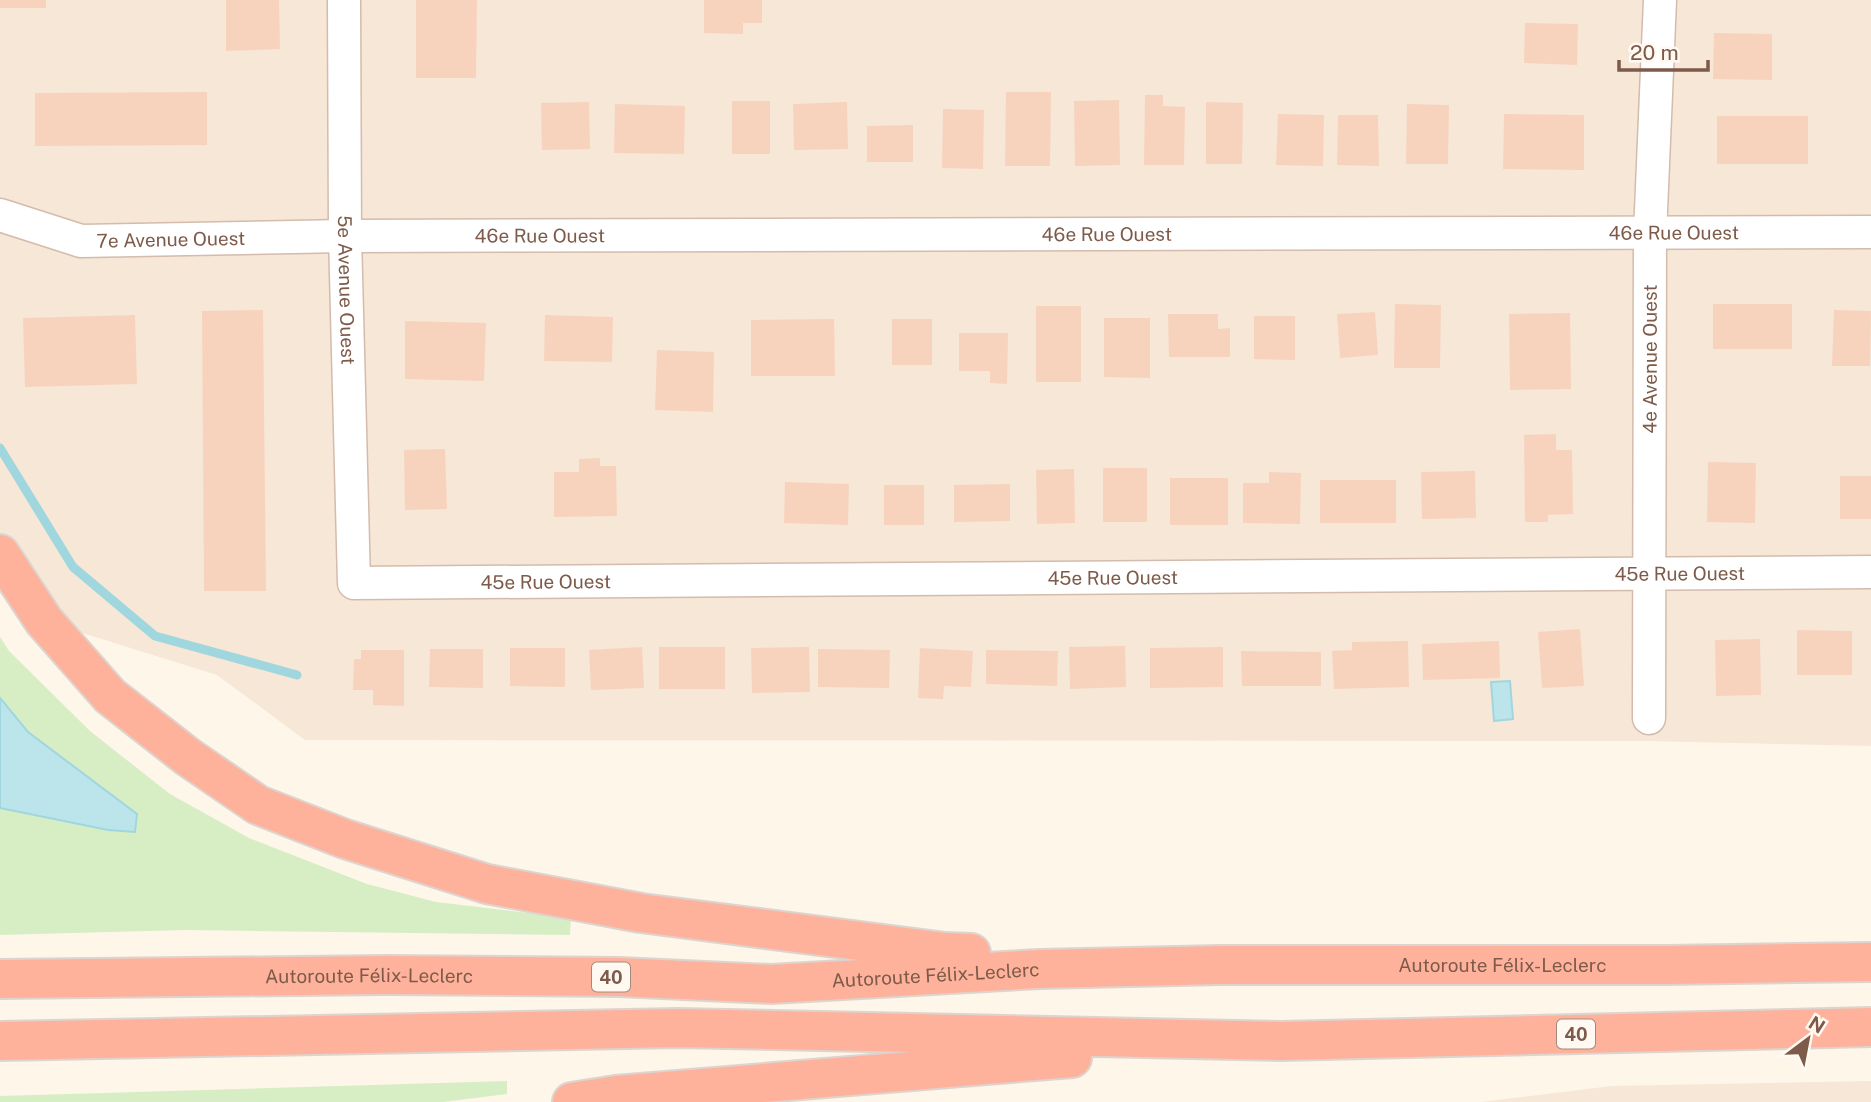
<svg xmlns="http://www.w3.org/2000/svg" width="1871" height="1102" viewBox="0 0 1871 1102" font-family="'Public Sans',sans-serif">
  <rect width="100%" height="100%" fill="#fef6e9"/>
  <path fill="#f7e7d7" d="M0 0H1871V746L1645 741 305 740 217 675 44 621 0 554Z
    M1871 1081V1102H1481L1612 1086Z"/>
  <path fill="#d7eec5" d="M0 637 9 651 90 731 170 794 249 838 367 884 436 902 571 918 570 935 185 930 0 935Z
    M507 1081V1094L443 1102H0V1096Z"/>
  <path fill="#bbe5eb" stroke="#a0d6de" stroke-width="2" d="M1510 681 1513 719 1494 721 1491 682Z
    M0 698 28 732 137 814 135 832 108 830 0 808Z"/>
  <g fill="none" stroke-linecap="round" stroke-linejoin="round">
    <path stroke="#a0d6de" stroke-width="9" d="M0 448 73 567 155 636 297 675"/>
  </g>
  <path fill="#f7d3be" d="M0 0H46V8H0Z
    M226 0H279L280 49 226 51Z
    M416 0H477L476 78H416Z
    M704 0H762V23H743V34L704 33Z
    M1525 23 1578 24 1577 65 1524 63Z
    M1714 33 1772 34V80L1713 79Z
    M207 92V145L35 146V93Z
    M1006 92H1051L1050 166H1005Z
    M1145 95H1163V106L1185 107 1184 165H1144Z
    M1119 100 1120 165 1075 166 1074 101Z
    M732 101H770V154H732Z
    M589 102 590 149 542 150 541 103Z
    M847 102 848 149 794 150 793 104Z
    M1206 102 1243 103 1242 164H1206Z
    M615 104 685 106 684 154 614 153Z
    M1407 104 1449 105 1448 164H1406Z
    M943 109 984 110 983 169 942 168Z
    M1278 114 1324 115 1323 166 1276 165Z
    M1504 114 1584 115V170L1503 169Z
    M1338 115H1378L1379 166 1337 165Z
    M1717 116H1808V164H1717Z
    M913 125V162H867V126Z
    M1395 304 1441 305 1440 368H1394Z
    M1713 304H1792V349H1713Z
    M1036 306H1081V382H1036Z
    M263 310 266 591H204L202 311Z
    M1834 310 1871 311 1870 366H1832Z
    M1375 312 1378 355 1340 358 1337 314Z
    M1570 313 1571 389 1510 390 1509 314Z
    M1168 314H1218V329L1230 328V357H1169Z
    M135 315 137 384 25 387 23 318Z
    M545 315 613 317 612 362 544 361Z
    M1254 316H1295V360L1254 359Z
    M1104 318H1150V378L1104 377Z
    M834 319 835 376H751V320Z
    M892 319H932V365H892Z
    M405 321 486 323 484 381 405 379Z
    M959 333H1008L1007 384 990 383V371H959Z
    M657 350 714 352 713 412 655 410Z
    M1556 434V450H1572L1573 514 1548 515V522H1525L1524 435Z
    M445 449 447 509 405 510 404 450Z
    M600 458V466H616L617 516 554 517V472H579V459Z
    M1708 462 1756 463 1755 523 1707 522Z
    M1103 468H1147V522H1103Z
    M1074 469 1075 523 1037 524 1036 470Z
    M1475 471 1476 518 1422 519 1421 472Z
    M1269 472 1301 473 1300 524 1243 523V483H1269Z
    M1840 476H1871V519H1840Z
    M1170 478H1228V525H1170Z
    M1320 480H1396V523H1320Z
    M785 482 849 484 848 525 784 523Z
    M1010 484V521L954 522V485Z
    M884 485H924V525H884Z
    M1580 629 1584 686 1542 688 1538 632Z
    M1797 630 1852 631V675H1797Z
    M1760 639 1761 695 1716 696 1715 640Z
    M1408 641 1409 687 1334 689 1332 651 1352 650V642Z
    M1499 641 1500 678 1423 680 1422 644Z
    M1125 646 1126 687 1070 689 1069 647Z
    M642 647 644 688 591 690 589 650Z
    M659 647H725V689H659Z
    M809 647 810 692 752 693 751 648Z
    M1223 647V687L1150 688V648Z
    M510 648H565V687L510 686Z
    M920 648 973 651 971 687 944 686 943 699 918 698Z
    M430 649H483V688L429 687Z
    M818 649 890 650 889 688 818 687Z
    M361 650H404V706L373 705V690H353L354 659H361Z
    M986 650 1058 651 1057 686 986 684Z
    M1241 651 1321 652V686H1242Z"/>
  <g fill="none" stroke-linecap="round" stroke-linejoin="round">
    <defs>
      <g id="minor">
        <path id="s1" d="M344 0 345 236 354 583 1871 572"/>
        <path id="s2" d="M0 215 81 241 345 236 1871 232"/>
        <path id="s3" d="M1649 718 1650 234 1660 0"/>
      </g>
      <g id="motorway">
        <path d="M0 554 44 621 110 696 188 757 258 805 345 839 487 884 641 913 945 952 971 953"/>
        <path id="s4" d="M0 979 388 975 619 977 771 984 1040 969 1221 965H1667L1871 962"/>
        <path d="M0 1041 678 1028 1281 1041 1871 1027"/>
        <path d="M572 1102 616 1095 1072 1058"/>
      </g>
    </defs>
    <use href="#minor" stroke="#d3bcad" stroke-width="35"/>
    <use href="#motorway" stroke="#ddd4d0" stroke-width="42"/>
    <use href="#minor" stroke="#fff" stroke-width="32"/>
    <use href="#motorway" stroke="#feb29b" stroke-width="38"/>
  </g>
  <g text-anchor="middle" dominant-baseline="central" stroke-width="5" stroke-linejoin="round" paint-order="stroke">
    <g fill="#fff9f2" stroke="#a48a7c" stroke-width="2">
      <rect x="592" y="962.5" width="38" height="29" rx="5"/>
      <rect x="1557" y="1019.5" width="38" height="29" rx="5"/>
    </g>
    <g font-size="18" font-weight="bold" fill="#7d5a49">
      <text x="611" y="977">40</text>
      <text x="1576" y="1034">40</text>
    </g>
    <g font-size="19" fill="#7d5a49" stroke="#fff9f2">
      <text stroke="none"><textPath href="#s2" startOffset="1678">46e Rue Ouest</textPath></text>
      <text stroke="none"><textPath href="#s2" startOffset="544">46e Rue Ouest</textPath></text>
      <text stroke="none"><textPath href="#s2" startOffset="1111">46e Rue Ouest</textPath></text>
      <text stroke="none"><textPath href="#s2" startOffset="175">7e Avenue Ouest</textPath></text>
      <text stroke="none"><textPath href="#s1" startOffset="290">5e Avenue Ouest</textPath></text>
      <text stroke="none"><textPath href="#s3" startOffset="359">4e Avenue Ouest</textPath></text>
      <text stroke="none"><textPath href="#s1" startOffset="1909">45e Rue Ouest</textPath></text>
      <text stroke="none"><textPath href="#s1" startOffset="1342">45e Rue Ouest</textPath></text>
      <text stroke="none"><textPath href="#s1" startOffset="775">45e Rue Ouest</textPath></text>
      <text stroke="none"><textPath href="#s4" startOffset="1503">Autoroute Félix-Leclerc</textPath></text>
      <text stroke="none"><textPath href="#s4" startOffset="936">Autoroute Félix-Leclerc</textPath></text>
      <text stroke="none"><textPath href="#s4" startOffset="369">Autoroute Félix-Leclerc</textPath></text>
    </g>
  </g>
  <g transform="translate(1808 1039) rotate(32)" stroke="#fff9f2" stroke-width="5" paint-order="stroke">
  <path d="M0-5L12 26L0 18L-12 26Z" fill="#7d5a49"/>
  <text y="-10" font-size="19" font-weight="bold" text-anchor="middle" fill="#7d5a49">N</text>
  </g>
  <path d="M1619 60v10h89v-10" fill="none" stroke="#7d5a49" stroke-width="3.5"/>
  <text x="1630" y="60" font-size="21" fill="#7d5a49" stroke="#fff9f2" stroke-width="5" paint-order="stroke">20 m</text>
</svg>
